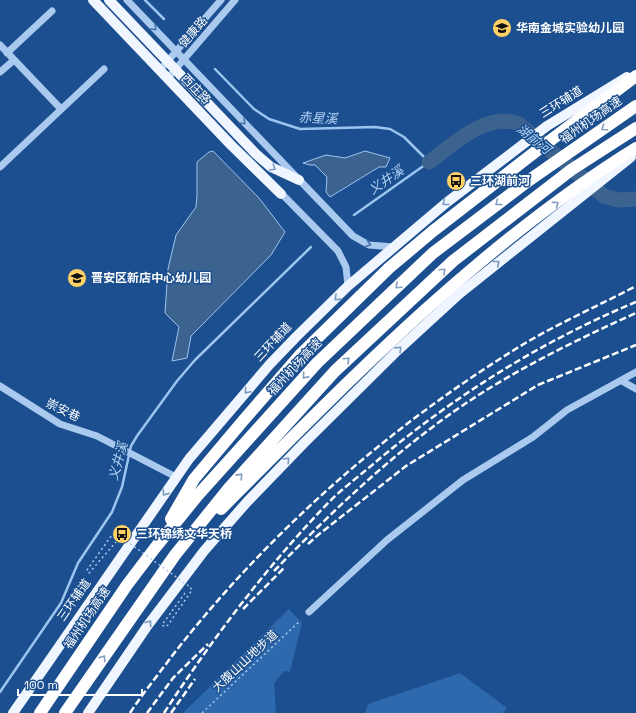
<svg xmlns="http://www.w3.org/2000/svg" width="636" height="713" viewBox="0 0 636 713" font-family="'Space Grotesk','Noto Sans SC',sans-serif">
  <rect width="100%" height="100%" fill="#1b4f8f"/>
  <path fill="#2e69ad" d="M289 609 302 623 290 672 284 671 274 683 276 713H183Z
    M460 673 507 708 503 713H365L368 704Z"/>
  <path fill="#3c6290" stroke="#9cc4f0" d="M213 151 259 198 285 232 271 255 191 336 187 358 172 361 179 327 165 313 168 269 176 235 196 207 197 196V162L209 152Z
    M365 151 390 158 386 167H379L330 197 326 192 327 177 315 165H310L303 163 326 155 345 158Z"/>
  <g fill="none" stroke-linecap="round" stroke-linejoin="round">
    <path stroke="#9cc4f0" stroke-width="2.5" d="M145 0 164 19
      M215 69 254 109 269 119 300 129 375 127 390 129 404 137 429 162 354 215
      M0 692 61 603 78 563 112 512 122 487 131 446 137 436 177 381 195 360 311 247"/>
    <path stroke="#3c6290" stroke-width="15" d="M429 162C453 145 487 111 519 124L604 196 618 200 636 199"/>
    <path stroke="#a9c9ee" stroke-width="1.5" stroke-dasharray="2 3" stroke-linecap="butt" d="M114 532 87 570 89 573 116 542
      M185 593 162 625 165 627 168 625 192 590 190 587
      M202 713 300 621"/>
    <path stroke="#a9c9ee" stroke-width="7" d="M127 0 353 236 369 245 394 247
      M0 45 61 109
      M7 53 52 11
      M159 71 221 0
      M0 72 14 60
      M167 79 235 0
      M0 167 104 69
      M278 190 338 251 346 267 348 286
      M622 381 636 389
      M0 386 60 424 97 436 176 477
      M309 612 387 540 463 480 533 437 567 410 636 372"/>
    <path stroke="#f0f6ff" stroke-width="10" d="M13 713 189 459 270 364 297 336 348 286 446 203 547 126 627 77
      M88 713 148 625 204 551 247 502 304 443 398 350 459 294 631 157"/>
    <path stroke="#fff" stroke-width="12" d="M221 509C349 380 481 244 636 148
      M171 519 194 479 242 422 301 354 389 268 433 231 535 152 636 76
      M40 713 127 585 155 548 198 495 317 363 433 253 528 181 636 106
      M65 713 175 555 229 488 335 371 453 261 571 170 636 128"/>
    <path stroke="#fff" stroke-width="2.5" stroke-dasharray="7 3" stroke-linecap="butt" d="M308 544 318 535 406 466 538 385 636 345
      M274 571C322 522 371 474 426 432 490 382 563 346 636 313
      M243 609 284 568
      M130 713C143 693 158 675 172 656 265 536 385 430 514 350 552 326 596 307 636 286
      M147 713 173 678 208 644
      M164 713C213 638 267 566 329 502 344 487 362 474 378 460 456 395 542 341 636 302
      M171 713 195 679"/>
    <path stroke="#a9c9ee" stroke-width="1.5" stroke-dasharray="2 3" stroke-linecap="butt" d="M114 532 190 587"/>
    <path stroke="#f0f6ff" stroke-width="10" d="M93 0 231 145 281 194
      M109 0 256 154 271 167 299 180"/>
  </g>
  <defs><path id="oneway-chevron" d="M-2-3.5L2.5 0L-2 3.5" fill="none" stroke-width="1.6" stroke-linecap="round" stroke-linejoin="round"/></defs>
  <g stroke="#4674ac">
    <use href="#oneway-chevron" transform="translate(154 28) rotate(46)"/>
    <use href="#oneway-chevron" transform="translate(243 122) rotate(46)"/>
    <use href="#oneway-chevron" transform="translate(368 244) rotate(18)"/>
  </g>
  <g stroke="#829ec1">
    <use href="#oneway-chevron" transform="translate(604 128) rotate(145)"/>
    <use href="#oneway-chevron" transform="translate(498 203) rotate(143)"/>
    <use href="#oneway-chevron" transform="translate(556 204) rotate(-36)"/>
    <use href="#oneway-chevron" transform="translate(443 271) rotate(-43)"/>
    <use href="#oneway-chevron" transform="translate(398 286) rotate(137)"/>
    <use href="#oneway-chevron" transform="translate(347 360) rotate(-43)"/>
    <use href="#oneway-chevron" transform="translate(305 376) rotate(132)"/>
    <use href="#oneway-chevron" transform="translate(240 476) rotate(-48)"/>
    <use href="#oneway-chevron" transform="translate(103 658) rotate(-56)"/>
  </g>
  <g stroke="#7b9ac1">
    <use href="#oneway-chevron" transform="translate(273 168) rotate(31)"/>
    <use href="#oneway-chevron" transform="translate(445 203) rotate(141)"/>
    <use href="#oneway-chevron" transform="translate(497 263) rotate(-39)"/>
    <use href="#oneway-chevron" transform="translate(337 298) rotate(136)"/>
    <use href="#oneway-chevron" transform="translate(399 349) rotate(-44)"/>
    <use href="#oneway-chevron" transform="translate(247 391) rotate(131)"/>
    <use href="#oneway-chevron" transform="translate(287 460) rotate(-46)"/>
    <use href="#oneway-chevron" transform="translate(165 493) rotate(125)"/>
    <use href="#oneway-chevron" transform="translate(149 623) rotate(-54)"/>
  </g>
  <defs>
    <symbol id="school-disc" viewBox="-11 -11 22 22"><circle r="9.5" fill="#ffd166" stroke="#1b4f8f"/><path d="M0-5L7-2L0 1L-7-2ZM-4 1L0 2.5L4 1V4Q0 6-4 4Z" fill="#111"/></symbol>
    <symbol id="bus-disc" viewBox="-11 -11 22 22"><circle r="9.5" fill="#ffd166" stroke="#1b4f8f"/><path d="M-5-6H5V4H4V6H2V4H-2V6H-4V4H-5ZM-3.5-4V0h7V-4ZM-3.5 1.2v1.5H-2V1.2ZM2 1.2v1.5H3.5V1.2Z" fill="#111"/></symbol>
  </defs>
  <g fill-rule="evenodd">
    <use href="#school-disc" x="491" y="17" width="22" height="22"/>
    <use href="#bus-disc" x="445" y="170" width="22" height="22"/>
    <use href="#school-disc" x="66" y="267" width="22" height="22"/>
    <use href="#bus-disc" x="111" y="523" width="22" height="22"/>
  </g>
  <g text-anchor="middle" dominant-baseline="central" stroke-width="3" stroke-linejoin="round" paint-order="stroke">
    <g font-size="12" font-weight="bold" fill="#fff" stroke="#1b4f8f" text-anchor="start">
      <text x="516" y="28">华南金城实验幼儿园</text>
      <text x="470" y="181">三环湖前河</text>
      <text x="91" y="278">晋安区新店中心幼儿园</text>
      <text x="136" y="534">三环锦绣文华天桥</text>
    </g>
    <g font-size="12" fill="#fff" stroke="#1b4f8f">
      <text transform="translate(193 32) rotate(-49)">健康路</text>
      <text transform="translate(196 89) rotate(46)">西庄路</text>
      <text transform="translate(561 102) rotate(-32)">三环辅道</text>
      <text transform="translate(591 120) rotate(-35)">福州机场高速</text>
      <text transform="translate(273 342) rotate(-47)">三环辅道</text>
      <text transform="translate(295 367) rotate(-47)">福州机场高速</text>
      <text transform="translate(63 410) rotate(26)">崇安巷</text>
      <text transform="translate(74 600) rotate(-55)">三环辅道</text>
      <text transform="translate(87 618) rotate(-56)">福州机场高速</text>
      <text transform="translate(245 661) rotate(-43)">大腹山山地步道</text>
    </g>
    <g font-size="13" font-style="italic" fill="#b5d3f5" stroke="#1b4f8f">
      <text transform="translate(318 118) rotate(3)">赤星溪</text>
      <text transform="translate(534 139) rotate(39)">湖前河</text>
      <text transform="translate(386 180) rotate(-35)">义井溪</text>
      <text transform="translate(118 461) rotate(-74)">义井溪</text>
    </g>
  </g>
  <path d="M18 689v6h124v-6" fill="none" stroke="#ffffff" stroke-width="2"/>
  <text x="24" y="689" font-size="12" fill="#ffffff" stroke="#1b4f8f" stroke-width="3" paint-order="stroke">100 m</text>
</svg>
